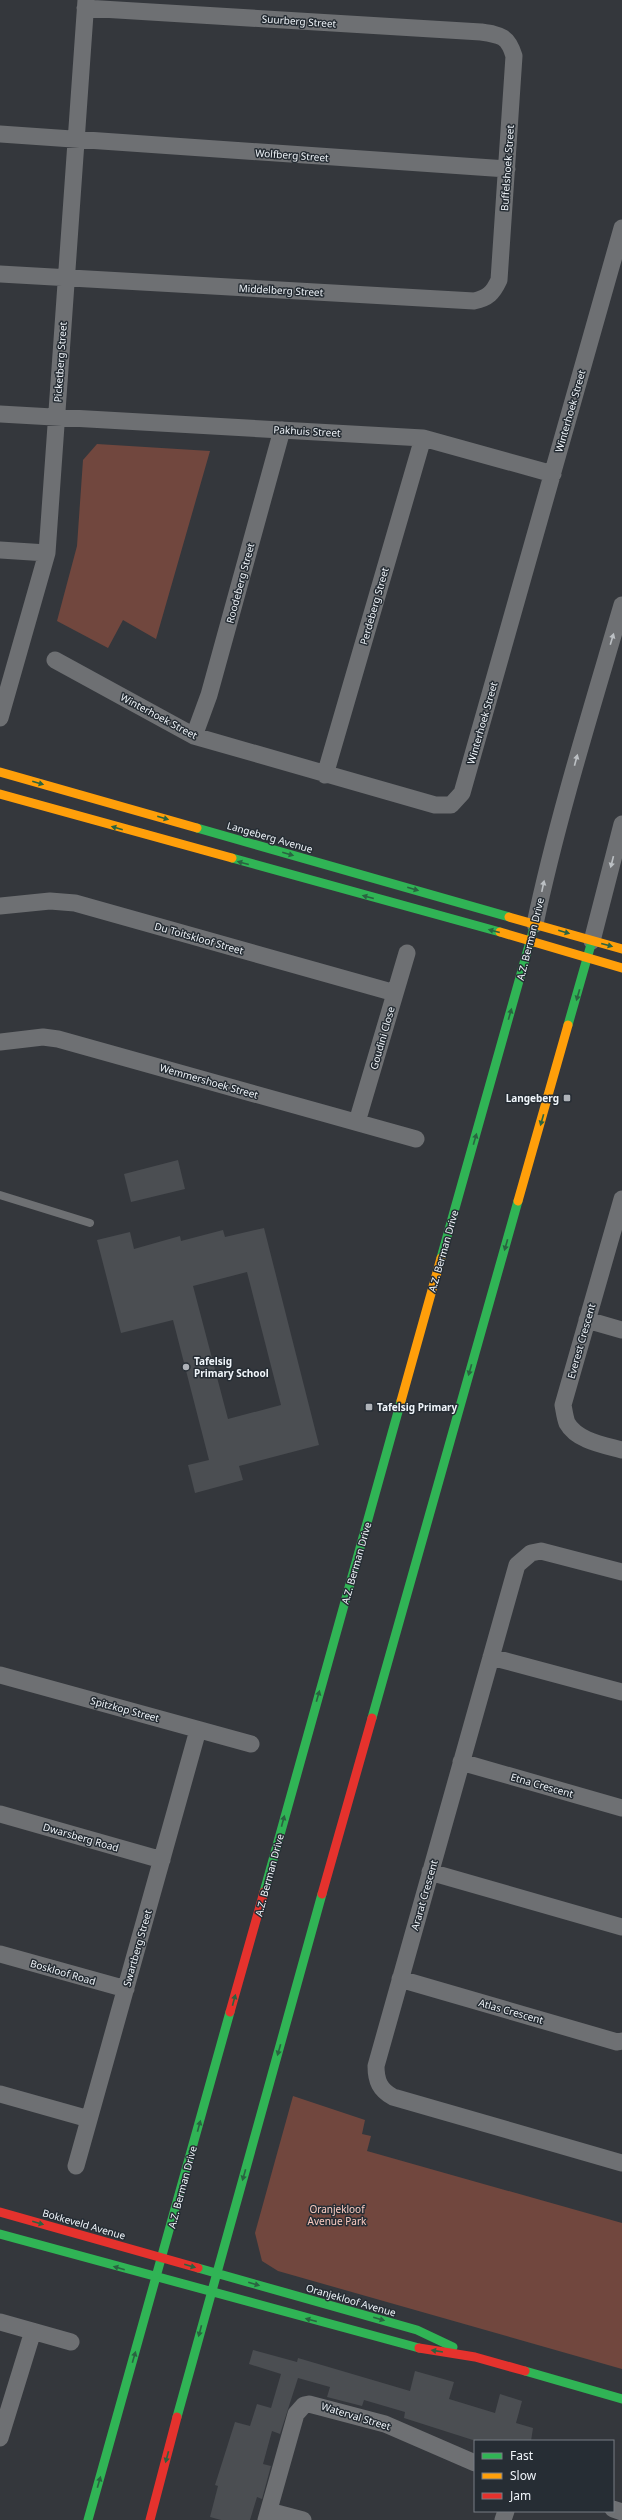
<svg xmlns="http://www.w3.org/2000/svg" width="622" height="2520" viewBox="0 0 622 2520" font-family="'Noto Sans',sans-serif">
  <rect width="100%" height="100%" fill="#34373c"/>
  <path fill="#71473e" d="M97 444 210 451 156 639 123 620 108 648 57 621 77 546 83 460Z
    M293 2096 365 2120 362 2134 371 2136 367 2151 622 2223V2369L278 2271 262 2261 255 2233Z"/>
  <path fill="#4b4e52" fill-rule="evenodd" d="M178 1160 185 1189 131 1202 124 1174Z
    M264 1228 319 1445 239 1466 243 1480 195 1493 188 1465 209 1460 173 1320 121 1333 97 1240 130 1232 134 1249 180 1236 181 1241 223 1230 225 1237ZM247 1272 281 1405 228 1419 193 1286Z
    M253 2350 297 2362 298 2358 410 2391 415 2371 454 2382 449 2399 495 2413 500 2394 522 2401 516 2423 533 2428 531 2441H476L404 2418 405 2412 364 2400 362 2406 327 2397 330 2387 298 2378 280 2434 272 2431 263 2464 271 2466 262 2499 257 2497 250 2520H221L210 2517 218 2486 215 2485 235 2422 250 2426 257 2404 271 2408 281 2374 249 2364Z"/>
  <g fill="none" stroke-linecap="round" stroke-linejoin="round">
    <path stroke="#6e7073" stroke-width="8" d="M0 1195 90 1223"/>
    <path stroke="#6e7073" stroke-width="17" d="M0 134 507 169
      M0 274 474 301C488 298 493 293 499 280L514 56C508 36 501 35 481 32L85 8
      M0 414 423 438 553 474
      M0 550 47 553
      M55 660 194 736 435 805H451L462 793 622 228
      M0 718 47 553 86 0
      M194 736 209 695 282 430
      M325 775 423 438
      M0 906 50 901 75 903 395 993
      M535 924C558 816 591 711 622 605
      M592 941 622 824
      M0 1042 43 1037 58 1039 416 1139
      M357 1122 407 953
      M622 1199 563 1405C564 1410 565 1418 567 1423 577 1441 604 1445 622 1450
      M587 1320 622 1330
      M622 1572 541 1551 531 1553 517 1565 376 2066C376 2081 380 2090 393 2097L622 2163
      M491 1657 622 1692
      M0 1675 251 1744
      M461 1762 622 1808
      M0 1814 162 1860
      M430 1872 622 1927
      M0 1954 126 1989
      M400 1979 617 2042 622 2041
      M0 2094 89 2119
      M76 2166 198 1730
      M0 2322 71 2342
      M0 2438 33 2331
      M613 2509 622 2512
      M269 2511 303 2520
      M266 2520 296 2414 304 2405 309 2404 385 2424 475 2463
      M503 2520 506 2511"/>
    <path stroke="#30b455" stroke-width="9" d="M197 828 509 917
      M232 858 500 932
      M568 1025 592 941
      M441 1258 535 924
      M372 1718 518 1201
      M264 1892 401 1401
      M0 2234 419 2348
      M198 2268 417 2330 453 2347
      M525 2371 622 2399
      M177 2417 322 1894
      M88 2520 230 2012"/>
    <path stroke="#ff9f0a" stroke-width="9" d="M0 772 197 828
      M0 794 232 858
      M509 917 622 949
      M500 932 622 968
      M518 1201 568 1025
      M401 1401 441 1258"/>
    <path stroke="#e5322d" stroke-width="9" d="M322 1894 372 1718
      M230 2012 264 1892
      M0 2212 198 2268
      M419 2348 475 2357 525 2371
      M150 2520 177 2417"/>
  </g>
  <defs><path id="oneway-solid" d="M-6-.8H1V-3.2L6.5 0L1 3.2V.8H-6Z"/></defs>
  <g fill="#bcc0c4">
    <use href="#oneway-solid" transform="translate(612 639) rotate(-73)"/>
    <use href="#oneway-solid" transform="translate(576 760) rotate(-75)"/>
    <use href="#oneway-solid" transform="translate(612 862) rotate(104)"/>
    <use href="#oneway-solid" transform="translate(543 886) rotate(-78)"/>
  </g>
  <g fill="#2a6341">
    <use href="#oneway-solid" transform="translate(38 783) rotate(16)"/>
    <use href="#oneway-solid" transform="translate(163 818) rotate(16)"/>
    <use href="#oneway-solid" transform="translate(117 828) rotate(-164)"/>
    <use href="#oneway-solid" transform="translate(288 854) rotate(16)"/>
    <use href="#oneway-solid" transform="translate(243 863) rotate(-165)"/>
    <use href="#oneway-solid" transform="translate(413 889) rotate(16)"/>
    <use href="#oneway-solid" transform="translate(368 897) rotate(-165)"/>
    <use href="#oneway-solid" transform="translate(494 931) rotate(-165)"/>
    <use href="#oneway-solid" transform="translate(564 932) rotate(16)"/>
    <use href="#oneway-solid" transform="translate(607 945) rotate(15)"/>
    <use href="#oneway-solid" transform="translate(578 995) rotate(106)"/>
    <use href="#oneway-solid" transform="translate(510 1014) rotate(-74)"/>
    <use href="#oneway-solid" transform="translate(542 1120) rotate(106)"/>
    <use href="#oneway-solid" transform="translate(475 1139) rotate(-74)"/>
    <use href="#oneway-solid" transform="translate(506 1245) rotate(106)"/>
    <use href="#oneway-solid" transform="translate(470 1370) rotate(106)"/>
    <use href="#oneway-solid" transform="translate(318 1696) rotate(-74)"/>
    <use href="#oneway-solid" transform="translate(283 1821) rotate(-75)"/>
    <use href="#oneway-solid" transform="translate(234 2000) rotate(-75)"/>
    <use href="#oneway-solid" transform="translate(279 2050) rotate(106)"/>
    <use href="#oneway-solid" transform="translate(199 2126) rotate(-75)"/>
    <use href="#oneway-solid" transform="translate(244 2175) rotate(106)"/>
    <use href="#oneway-solid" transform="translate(38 2223) rotate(16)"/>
    <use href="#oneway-solid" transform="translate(190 2266) rotate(16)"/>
    <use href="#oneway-solid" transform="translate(119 2268) rotate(-164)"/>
    <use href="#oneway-solid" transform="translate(254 2284) rotate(16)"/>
    <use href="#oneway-solid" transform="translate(379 2319) rotate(16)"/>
    <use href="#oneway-solid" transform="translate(311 2320) rotate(-165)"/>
    <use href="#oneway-solid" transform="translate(200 2331) rotate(105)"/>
    <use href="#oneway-solid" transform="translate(437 2351) rotate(-171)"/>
    <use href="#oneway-solid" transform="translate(134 2357) rotate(-74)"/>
    <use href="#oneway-solid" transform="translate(167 2457) rotate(105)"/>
    <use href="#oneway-solid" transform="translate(99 2482) rotate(-74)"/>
  </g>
  <g fill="#aeb2b8" stroke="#262d34" stroke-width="1.5">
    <rect x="563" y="1094" width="8" height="8" rx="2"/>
    <circle cx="186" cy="1367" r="4"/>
    <rect x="365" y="1403" width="8" height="8" rx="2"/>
  </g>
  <g text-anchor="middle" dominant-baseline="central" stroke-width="3" stroke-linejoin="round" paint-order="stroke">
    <g font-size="10" fill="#f0f5fa" stroke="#262d34">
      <text transform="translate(299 21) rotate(4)">Suurberg Street</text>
      <text transform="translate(292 155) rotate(4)">Wolfberg Street</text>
      <text transform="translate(507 168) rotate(-86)">Buffelshoek Street</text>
      <text transform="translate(281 290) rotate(3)">Middelberg Street</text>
      <text transform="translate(60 362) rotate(-86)">Picketberg Street</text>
      <text transform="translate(570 411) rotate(-74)">Winterhoek Street</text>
      <text transform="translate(307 431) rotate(3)">Pakhuis Street</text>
      <text transform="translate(240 583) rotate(-75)">Roodeberg Street</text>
      <text transform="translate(374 606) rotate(-74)">Perdeberg Street</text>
      <text transform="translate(159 716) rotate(28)">Winterhoek Street</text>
      <text transform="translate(482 723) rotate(-74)">Winterhoek Street</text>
      <text transform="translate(270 837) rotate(16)">Langeberg Avenue</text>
      <text transform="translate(199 938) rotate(16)">Du Toitskloof Street</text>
      <text transform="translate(530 939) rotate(-76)">A.Z. Berman Drive</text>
      <text transform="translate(382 1038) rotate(-74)">Goudini Close</text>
      <text transform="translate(209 1081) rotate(16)">Wemmershoek Street</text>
      <text transform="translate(443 1251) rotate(-74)">A.Z. Berman Drive</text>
      <text transform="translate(581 1341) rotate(-74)">Everest Crescent</text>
      <text transform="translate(356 1563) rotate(-74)">A.Z. Berman Drive</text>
      <text transform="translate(125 1709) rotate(15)">Spitzkop Street</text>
      <text transform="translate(542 1785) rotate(16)">Etna Crescent</text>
      <text transform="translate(81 1837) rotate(16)">Dwarsberg Road</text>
      <text transform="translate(269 1875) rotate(-75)">A.Z. Berman Drive</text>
      <text transform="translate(424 1895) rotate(-74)">Ararat Crescent</text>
      <text transform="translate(137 1948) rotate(-74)">Swartberg Street</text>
      <text transform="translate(63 1972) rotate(16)">Boskloof Road</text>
      <text transform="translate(511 2011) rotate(16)">Atlas Crescent</text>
      <text transform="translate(182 2187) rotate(-75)">A.Z. Berman Drive</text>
      <text transform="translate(84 2224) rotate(16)">Bokkeveld Avenue</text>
      <text transform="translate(351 2300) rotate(16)">Oranjekloof Avenue</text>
      <text transform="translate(356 2416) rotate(17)">Waterval Street</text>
    </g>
    <g font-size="10" font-weight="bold" fill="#f0f5fa" stroke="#262d34" text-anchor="start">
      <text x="559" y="1098" text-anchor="end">Langeberg</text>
      <text x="194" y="1361">Tafelsig<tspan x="194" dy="12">Primary School</tspan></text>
      <text x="377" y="1407">Tafelsig Primary</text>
    </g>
    <g font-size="10" fill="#facbc0" stroke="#262d34">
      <text x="337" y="2209">Oranjekloof<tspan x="337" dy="12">Avenue Park</tspan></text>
    </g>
  </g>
  <rect x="474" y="2440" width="140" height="72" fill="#262d34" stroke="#777d83"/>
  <rect x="482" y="2453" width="20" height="6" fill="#30b455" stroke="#777d83"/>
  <text x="510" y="2460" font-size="12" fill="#f0f5fa">Fast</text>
  <rect x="482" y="2473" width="20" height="6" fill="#ff9f0a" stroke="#777d83"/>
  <text x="510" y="2480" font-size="12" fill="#f0f5fa">Slow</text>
  <rect x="482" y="2493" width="20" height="6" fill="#e5322d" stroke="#777d83"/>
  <text x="510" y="2500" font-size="12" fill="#f0f5fa">Jam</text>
</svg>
